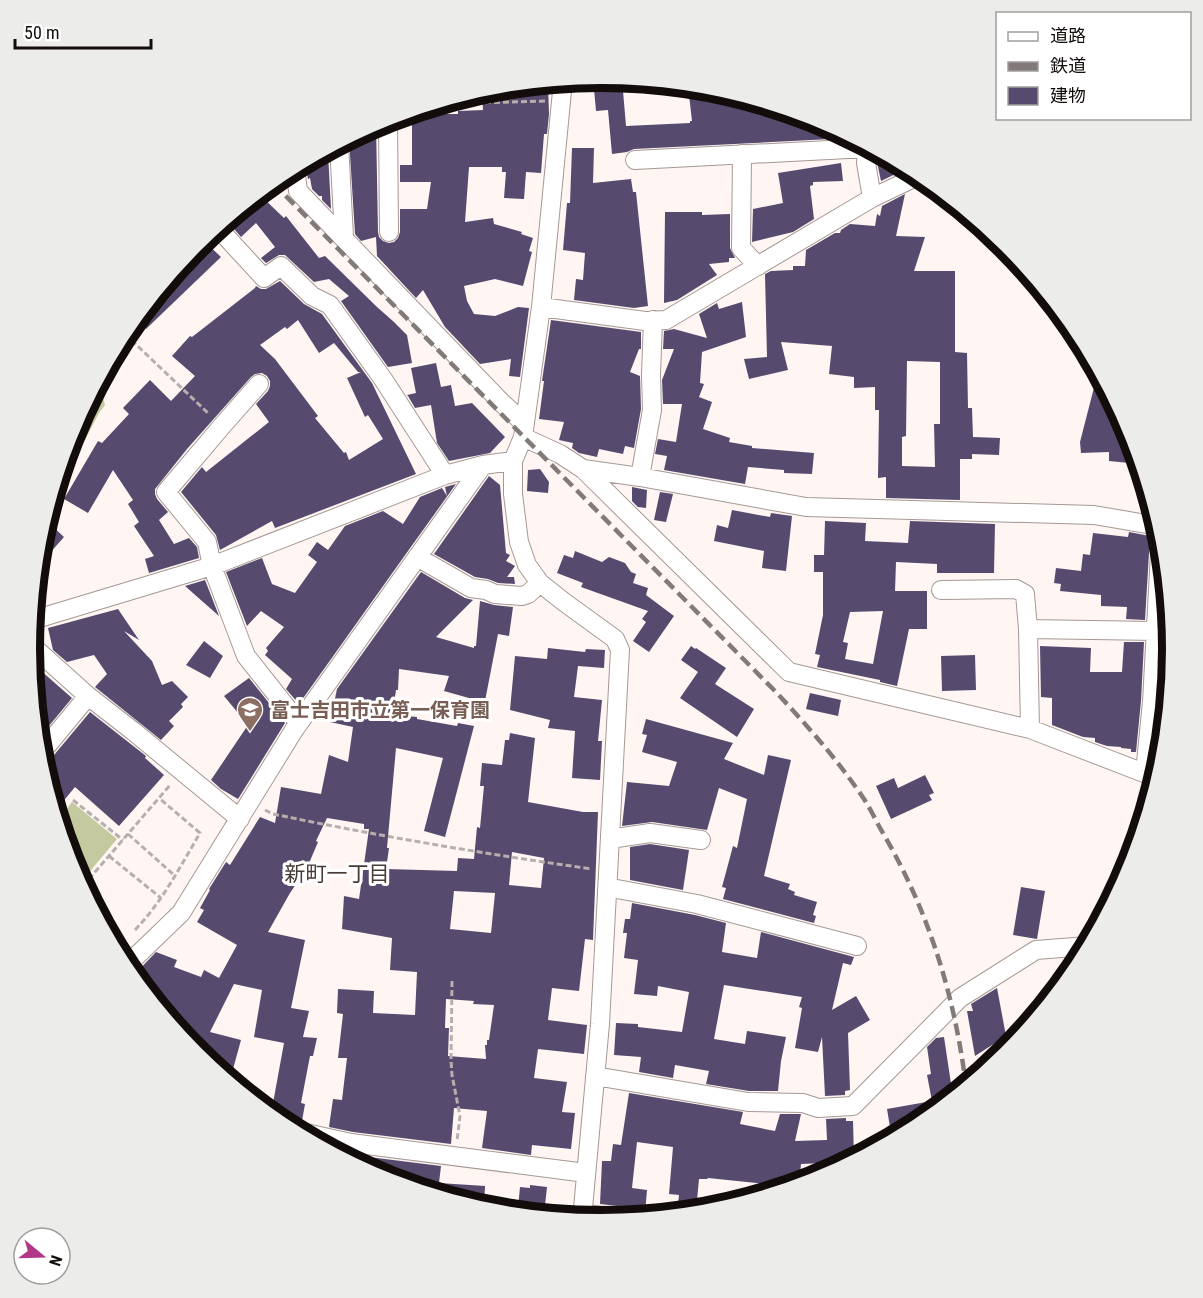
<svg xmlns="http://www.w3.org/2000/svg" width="1203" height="1298" viewBox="0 0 1203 1298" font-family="'Roboto Condensed','Noto Sans JP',sans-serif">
  <rect width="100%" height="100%" fill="#fff6f3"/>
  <path fill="#c5c99f" d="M99 383 105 405 99 413 85 440 71 439 74 430Z
    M72 802 117 839 81 882 73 867 59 819Z"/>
  <path fill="#564b6e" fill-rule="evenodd" d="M593 78H602L622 79 626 126 690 123V121H692L688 86 713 89 821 121 830 126 831 139 634 149 627 152 612 154 608 110 596 111Z
    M548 83 549 114 547 134H544L541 173 526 172 524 199 504 198 506 172H502V167H469L465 222 493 218 494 224 522 232 521 234 533 238 529 251 532 252 523 286 495 279 464 286 467 301 474 314 495 316 518 307 529 308 520 377 509 376 511 359 480 364 445 327 423 290 416 298 377 256 376 237 361 241 355 234 349 139 376 124 378 232 379 237 383 241 389 243 394 242 398 238 400 232V209H427L431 182H400V165H412V114H458V111L483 110 482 91 490 88Z
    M572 148H594L593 183 631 179 633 192H636L648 306 634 308 574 300 576 279 583 280 585 253 563 250 567 203H570Z
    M328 153 331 209 322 200V196H319L312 189 310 178 308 179 305 163 322 154Z
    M884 159 885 164 892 160 908 168 881 181 877 162Z
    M841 163 843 181 813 182V185L810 186 814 219 793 232 752 242 753 209 783 203 778 173Z
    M259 194 284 218 286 216 319 258 325 256 377 307 394 322 407 335 412 363 388 367 341 301 349 296 329 279 314 282 285 255H279L266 263 261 258 275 247 256 223 241 237 227 221Z
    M905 194 896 236 925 237 914 271H955V352L967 353 968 408H972L973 437 1000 438 999 455 972 454V459H960V500L886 498V477L878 478 879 410H875V387L854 388V377L829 374 832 346 781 342 788 370 749 379 744 359 767 357 765 274 771 271 793 270V266H805L806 250 835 233H840L841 230 850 224 875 226 877 214 880 216 882 206ZM907 361 940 362V424H934L935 467 902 466V437L906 436Z
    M665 212H702V215L730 214V248L735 258H729V262L709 264 717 275 677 300 664 303Z
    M203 240 221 257 146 329 137 319 198 245Z
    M280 281 304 304 322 314 372 383 416 474 275 528 272 521 220 550 216 535 181 492 202 467 206 472 269 422 256 404 268 391 270 386V381L267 376 262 373 255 374 251 377 187 449 155 489V494L157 499 168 512 159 520 174 544 189 538 197 547 199 558 149 573 145 559 154 556 134 526 139 522 128 504 133 500 113 470 88 513 64 499 98 441 102 443 129 414 123 408 150 380 171 401 195 376 172 356 190 336 192 337 255 288 256 286 261 289H266ZM298 320 319 353 334 343 358 372H361L347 378 365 417 368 415 383 439 349 460 346 452 344 453 315 418 318 416 275 359 260 345 285 327 287 329Z
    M742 302 746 337 702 352 700 383 704 384 699 397 712 402 703 429 730 438 729 442 752 446V448L814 453 812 474 784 473V470L748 467 745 484 664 470 667 456 655 454 658 439 676 442 682 404H663L662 380 674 349H663L664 331 674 329 707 338 699 314 717 303 719 309Z
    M551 320 641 332V349H639L630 372 640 376 641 409 634 448 625 446 623 454 599 449 597 457 579 453 572 448 573 443 559 440 564 422 539 419 544 381H542Z
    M436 363 441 387 451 385 455 406 472 403 505 437 490 453 449 461 437 443 431 405 415 408 408 396 407 395 416 393 411 368Z
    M1098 372 1130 431 1129 463 1109 461V452L1081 453 1080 442Z
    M540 469 549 482 548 493 527 491 528 470Z
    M489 476 500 485 506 553 510 555 506 561 515 566 507 577H514L515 584 498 583 488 579 475 577 434 554Z
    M456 484 408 551 299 704 286 689 292 679 265 655 268 651 266 648 284 627 261 611 247 626 226 572 262 558 272 584 295 593 317 562 308 555 317 542 328 550 345 526 383 511 403 524 420 497 442 488 447 496 445 487Z
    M632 487 647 490 646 508 638 507 632 501Z
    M660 492 673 494 666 522 654 520Z
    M732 510 770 517 771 513 792 516 786 571 762 568 764 551 714 541 717 525 728 528Z
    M825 521 866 523 865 541 908 543 910 521 995 524 994 573H937V564L896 562 895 591H927V629H909L897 686 880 682V680L817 667 820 655 815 654 823 615V572H814V555H824ZM883 611 873 664 845 659 848 643 843 642 850 612Z
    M51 525 64 537 49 554 40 546 41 536Z
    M1129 532 1150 536 1145 620 1126 619 1127 607 1101 606V595L1060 591 1061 584 1054 583 1056 568 1081 571 1083 554 1090 555 1093 533 1128 537Z
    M575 551 602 562 609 557 625 563 631 572 636 574 633 583 648 588 646 595 674 616 649 652 633 641 646 622 642 619 648 611 581 587 583 583 557 573 564 555 573 558Z
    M421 572 465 598 473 600 436 637 474 648V646H476L480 601 494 605 513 607 509 636 498 634 485 701 476 700 444 691 449 676 399 669 398 690H396L393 710H396V715L417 717V719L457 726 458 723 474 726 445 837 424 831 443 758 396 748 387 848H389L386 869 457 871 458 858 474 859 477 827 480 828 484 786H480L482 763 502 765 505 740H509L510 733 535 738 528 802 583 812H598L593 940 585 939 579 991 552 988 548 1020 587 1025 584 1054 538 1049 534 1078 567 1082 562 1112 575 1113 571 1149 532 1145 531 1155 482 1148 487 1111 454 1108 451 1144 353 1132 329 1127 333 1099 342 1100 347 1058H338L343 1014 337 1013 338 989 374 991 373 1013 415 1015 417 972 390 970 392 938 342 929 344 896 359 899 369 829H364V824L327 818 316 841 318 842 307 868 290 893 268 932 305 940 291 1008 309 1011 303 1037 317 1038 313 1056H310L301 1103 305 1104 302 1121 294 1120 291 1122 279 1120 271 1114 284 1043 254 1037 262 990 234 984 210 1032 241 1040 230 1080 197 1053 134 975 156 952 177 960 174 967 201 977 204 970 219 978 237 945 197 922 204 910 200 908 210 890 209 889 226 862 230 865 260 817 275 823 281 787 321 794 329 755 348 762 353 727 330 722 337 689ZM512 852 544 858 541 888 509 885ZM454 891 495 893 491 933 450 929ZM446 999 474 1001 473 1004 494 1005 489 1040H487V1045H485L486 1059 448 1056 449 1028H445Z
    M205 580 219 616 185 586Z
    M1169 604 1173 649 1163 754H1158L1163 703Z
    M118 609 139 640 124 631 152 661 162 685 172 681 188 697 181 704 183 707 169 721 174 726 161 740 95 687 107 674 94 655 67 662 53 650 48 628Z
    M204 641 223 656 210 678 186 665Z
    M1124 642H1144L1141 701 1136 752H1131V749L1121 748V747L1107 746 1095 742V738L1083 737 1052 725V698L1041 697 1040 646 1091 648 1090 672H1122Z
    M691 646 695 649 696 648 726 668 715 684 754 709 737 737 680 698 698 672 681 660Z
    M548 648 585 652 586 649 605 650 604 668 578 666 574 697 602 700 598 741H602L600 780 572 778 575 731 548 728 550 720 510 710 515 656 547 659Z
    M975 655 976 690 942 691 941 656Z
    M31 662 72 698 39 738 34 686Z
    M249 678 285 723 238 799 221 789 211 780 248 725 224 696Z
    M810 693 841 700 838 716 806 709Z
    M90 712 146 756 145 758 164 775 119 826 75 787 56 810 42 765 49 761Z
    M646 719 733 743 724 759 764 775 768 755 791 760 764 876 790 884 788 889 795 892 794 895 817 902 813 915 816 916 814 923 723 899 726 888 722 887 733 846 737 848 747 799 719 788 707 830 652 822 622 826 627 782 669 786 677 762 642 752 647 735 642 734Z
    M925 775 934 793 929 795 932 800 891 819 876 786 894 778 898 788Z
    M650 844 689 850 683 890 630 880V847Z
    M1021 887 1045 891 1037 939 1013 935Z
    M632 903 695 915 726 923 722 952 757 958 761 932 854 957 851 965 843 963 832 1010 856 996 870 1020 848 1033 850 1090 845 1091V1095L825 1096 822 1037 818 1052 795 1048 802 1008 799 1007 802 997 724 985 714 1039 745 1044 747 1031 786 1037 781 1061 778 1091H749L706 1084 709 1071 675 1065 673 1078 639 1072 641 1057 614 1055 616 1023 638 1024V1027L682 1032 689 992 658 986 657 996 634 994 638 960 624 958 627 933H623L625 919H630Z
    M997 988 1006 1036 975 1056 967 1011H973L971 1004Z
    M944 1037 953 1097 919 1124 892 1139 887 1109 932 1101 927 1075 931 1074 927 1047 936 1038Z
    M629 1093 743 1112 740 1124 775 1131 780 1114H801L795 1141 827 1140 826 1119 846 1118V1121H853L854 1159 848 1162 801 1164 799 1184 766 1193 767 1184 708 1178 707 1179H699L696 1211 677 1213 679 1195 669 1194 673 1147 637 1142 632 1188 647 1190 645 1214 634 1213 630 1209 626 1207 600 1204 602 1161H611L613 1144 621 1145Z
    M369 1157 441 1166 439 1183 485 1186 484 1208 382 1177 367 1168Z
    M530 1185 547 1187 544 1215 521 1213V1208H518L520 1187 530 1188Z"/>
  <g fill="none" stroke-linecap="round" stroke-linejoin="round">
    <defs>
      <path id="minor" d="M563 81 541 307 523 437 513 461V494L519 542 527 565 540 583 564 602 615 639 620 650 600 1024 582 1219
        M388 119 389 232
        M339 144 344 237
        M867 146 866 163 872 198
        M742 154 741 248 758 266
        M635 160 867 148
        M295 168 298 191 502 403 525 424
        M218 228 264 278 281 266 312 296 330 305 383 379 445 475
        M541 307 645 321 666 320 872 198 920 175
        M259 384 222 426 166 492 207 542 212 566 246 656 299 723
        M523 437 560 454 583 469 789 672 1030 729 1157 778
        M583 469 640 477 806 507 1094 515 1158 526
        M640 477 652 410 651 375 653 320
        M417 557 471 588 486 590 495 594 522 596 528 594 540 583
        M941 590 1016 589 1025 594 1028 629 1030 729
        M33 620 212 566 445 475 483 465 513 461
        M1028 629 1156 631
        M30 644 88 696 133 731 240 819
        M40 754 88 696
        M1145 773 1152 702 1161 534
        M610 839 650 833 701 840
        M607 890 617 889 697 904 857 946
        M126 966 181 913 294 730 483 465
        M595 1076 748 1102 803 1103 818 1108 853 1106 960 998 1036 950 1088 946
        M297 1131 351 1143 586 1173
        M583 1214 624 1218"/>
    </defs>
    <use href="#minor" stroke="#a59893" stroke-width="20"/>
    <path stroke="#b7afad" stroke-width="3" stroke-dasharray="6 3" stroke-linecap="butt" d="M440 104 545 101
      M125 334 209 414
      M73 800 123 840
      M265 810 273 814C379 836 485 854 592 869
      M128 834 175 876
      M109 856 161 898
      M83 886 171 784
      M135 930C162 902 180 867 200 833L159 798
      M452 981 451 1060 452 1075 460 1116 457 1141"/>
    <use href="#minor" stroke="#fff" stroke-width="18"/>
    <path stroke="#817a78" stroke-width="4.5" stroke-dasharray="12 6" stroke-linecap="butt" d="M273 183 773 689C806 724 837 759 864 799 871 810 877 823 884 835 929 912 955 997 966 1086"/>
  </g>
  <defs>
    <symbol id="school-pin" viewBox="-11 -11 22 30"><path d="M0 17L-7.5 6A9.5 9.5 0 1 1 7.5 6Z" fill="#8d6e63" stroke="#fff"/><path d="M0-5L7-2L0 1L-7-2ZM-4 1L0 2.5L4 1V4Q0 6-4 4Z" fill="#fff"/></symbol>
  </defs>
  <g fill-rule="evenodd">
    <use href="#school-pin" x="235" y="695" width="30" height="40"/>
  </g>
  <g text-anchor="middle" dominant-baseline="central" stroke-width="6" stroke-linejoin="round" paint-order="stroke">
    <g font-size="20" font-weight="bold" fill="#785e54" stroke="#fff" text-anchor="start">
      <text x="270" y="710">富士吉田市立第一保育園</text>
    </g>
    <g font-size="21" fill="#463b36" stroke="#fff">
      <text x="337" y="874">新町一丁目</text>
    </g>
  </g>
  <path d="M0 0H1203V1298H0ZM40 649a561 561 0 1 1 1122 0a561 561 0 1 1-1122 0Z" fill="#ececeb" fill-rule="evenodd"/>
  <path fill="none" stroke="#120d0b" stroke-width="8" d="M40 649a561 561 0 1 1 1122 0a561 561 0 1 1-1122 0Z"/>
  <rect x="996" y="12" width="195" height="108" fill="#ffffff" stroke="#a09e9d" stroke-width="1.5"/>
  <rect x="1008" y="32" width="30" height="9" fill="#ffffff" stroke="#a09e9d" stroke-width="1.5"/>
  <text x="1050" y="42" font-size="18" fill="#120d0b">道路</text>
  <rect x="1008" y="62" width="30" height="9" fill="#817a78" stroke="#a09e9d" stroke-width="1.5"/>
  <text x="1050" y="72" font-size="18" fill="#120d0b">鉄道</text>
  <rect x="1008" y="87" width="30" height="18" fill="#564b6e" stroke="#a09e9d" stroke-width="1.5"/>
  <text x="1050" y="102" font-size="18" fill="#120d0b">建物</text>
  <g transform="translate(42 1256) rotate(109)"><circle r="28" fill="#ffffff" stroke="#a09e9d" stroke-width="1.5"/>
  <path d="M0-4.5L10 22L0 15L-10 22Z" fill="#b23789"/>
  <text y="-9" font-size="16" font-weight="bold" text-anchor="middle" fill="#120d0b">N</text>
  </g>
  <path d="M15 39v9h136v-9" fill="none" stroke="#120d0b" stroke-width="3"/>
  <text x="24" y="39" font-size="18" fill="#120d0b" stroke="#ffffff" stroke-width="4.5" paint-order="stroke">50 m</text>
</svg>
